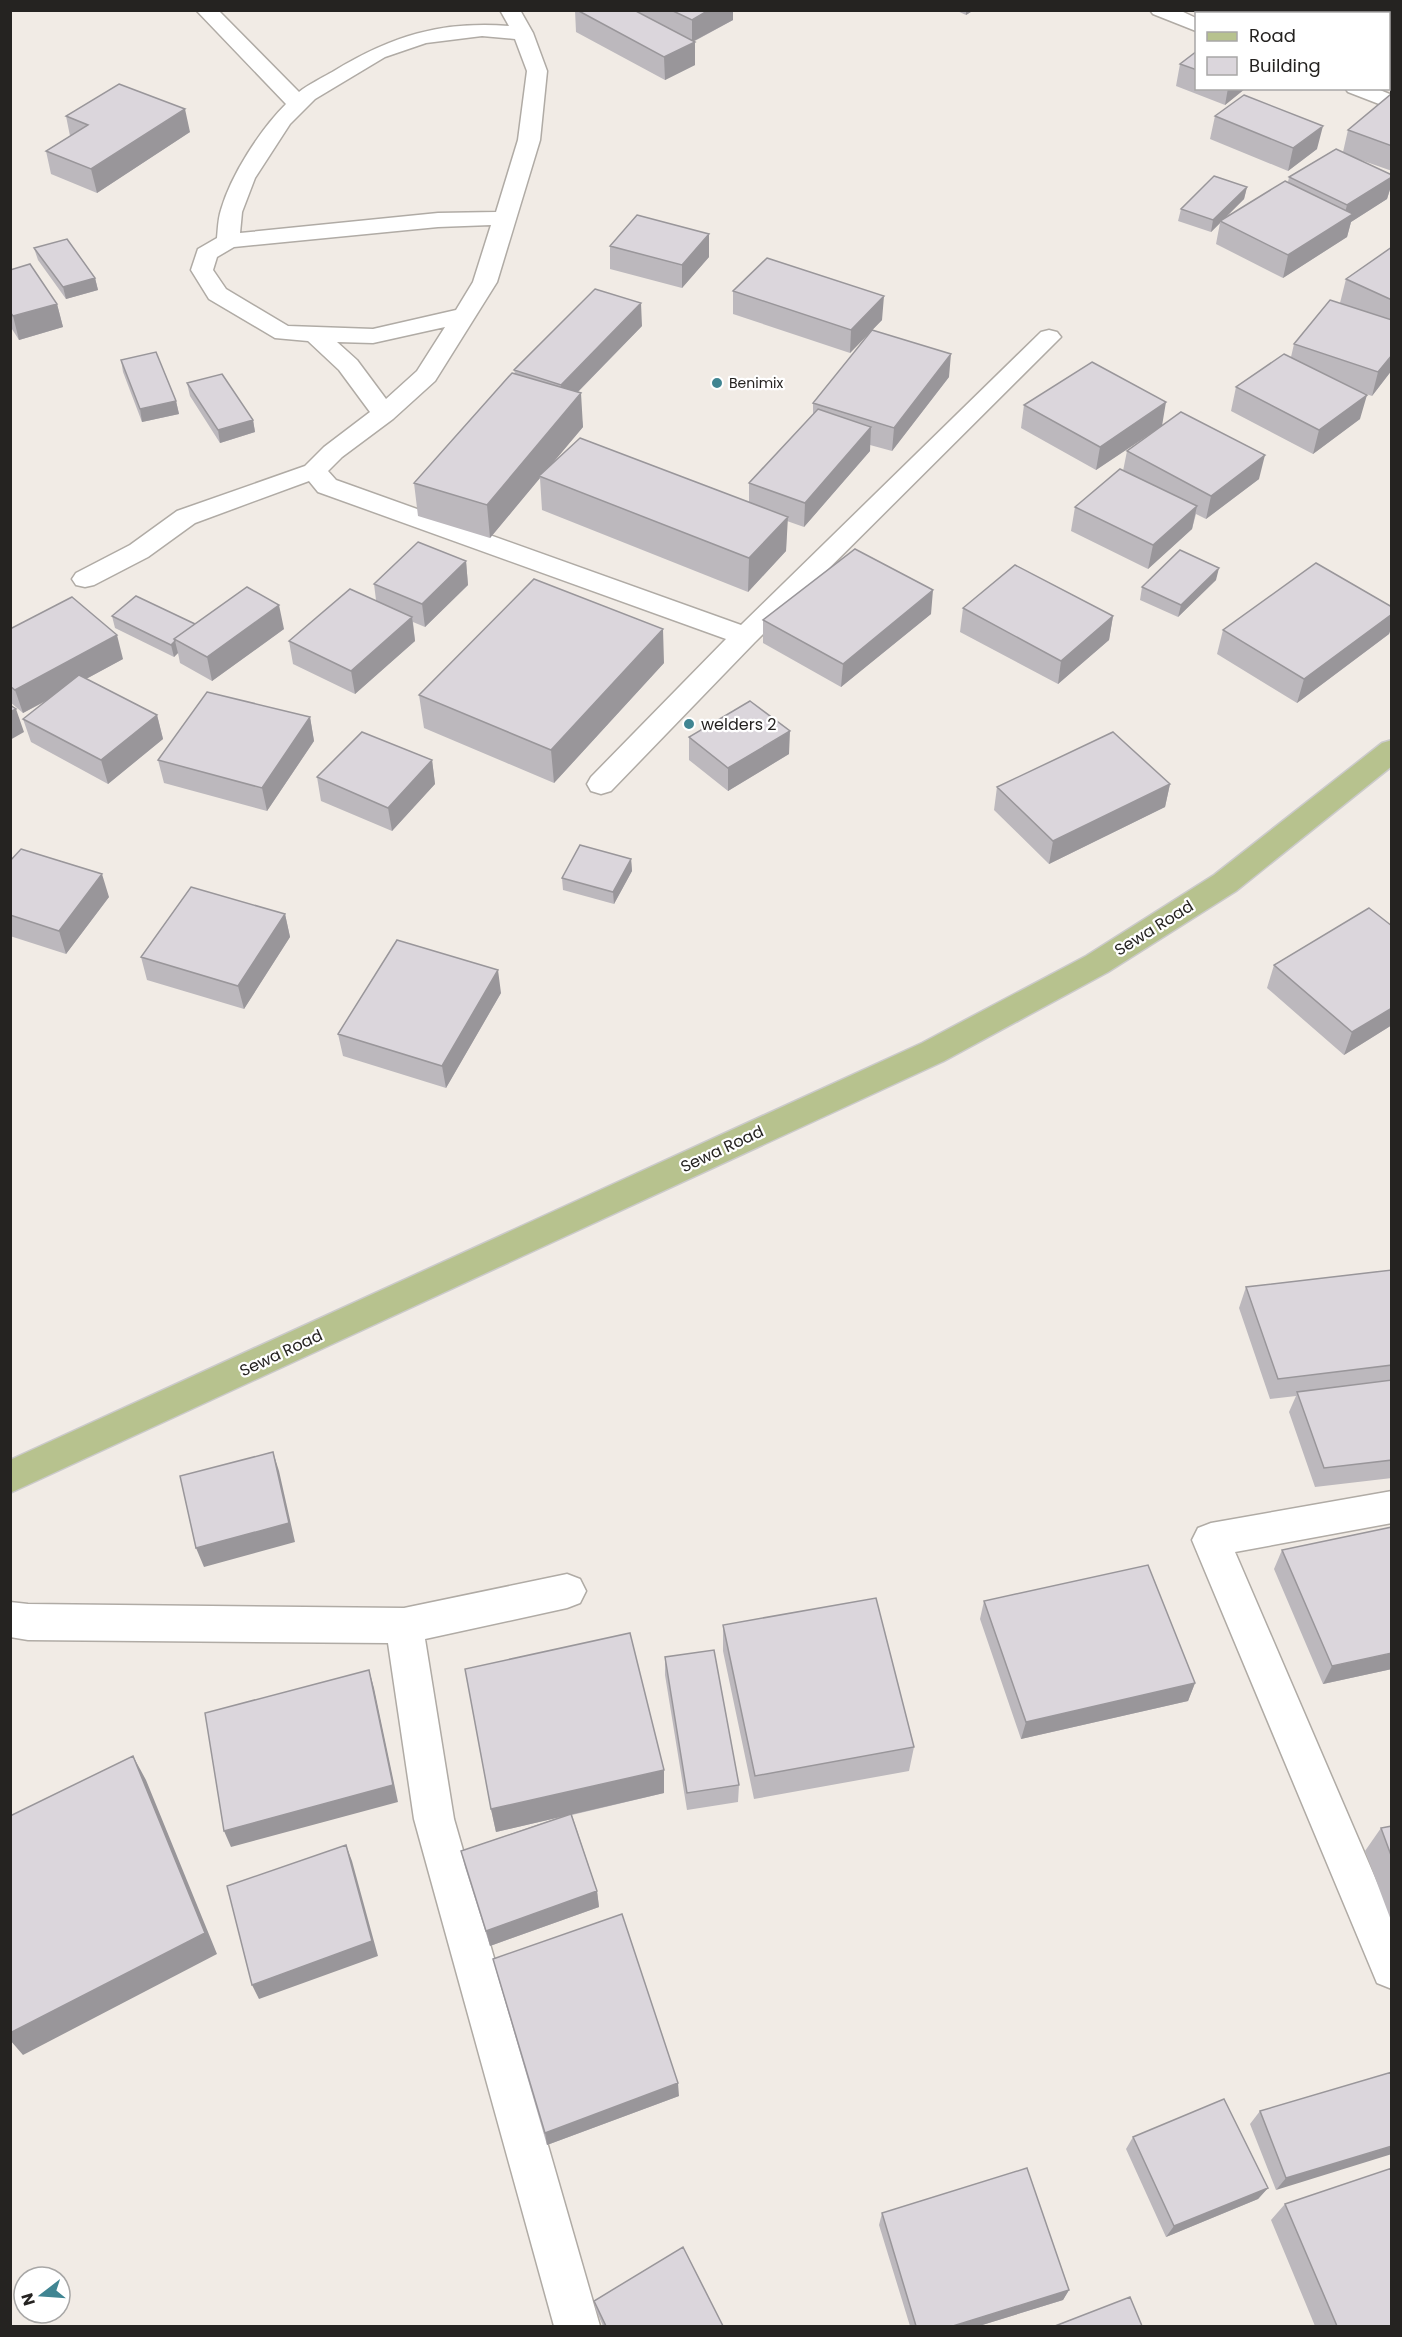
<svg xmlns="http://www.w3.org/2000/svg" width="1402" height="2337" viewBox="0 0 1402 2337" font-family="Poppins,sans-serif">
  <rect width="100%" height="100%" fill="#f1ebe5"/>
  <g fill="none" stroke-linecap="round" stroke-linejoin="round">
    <defs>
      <path id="minor" d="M196 10H218L299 92C309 84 322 78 334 71 392 36 440 21 509 26L500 10H520L533 33 547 71 540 140 497 282 435 381 393 419 342 457 328 471 336 480 741 625 1041 332 1049 330 1057 332 1061 337 755 642 611 791 601 794 591 791 587 784 591 777 726 639 318 492 309 481 195 523 148 557 94 585 85 587 76 585 72 579 76 573 130 545 177 511 305 466 324 447 370 412 339 370 308 341 275 338 209 299 191 270 198 249 217 238C218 229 218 219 221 210 231 175 260 130 286 104ZM482 36 515 39 527 71 518 140 496 212 438 213 240 233 242 212 255 178 290 124 315 99 385 57 426 43ZM491 225 473 282 456 310 373 329 288 326 226 289 213 270 217 257 234 247 438 227ZM445 327 417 371 386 399 357 360 337 342 373 343Z
        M1150 10H1179L1196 18V31L1153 14Z
        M1345 88H1375L1392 95V109L1348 92Z
        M1392 1491V1523L1235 1552 1392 1917V1989L1377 1983 1192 1540 1198 1528 1211 1523Z
        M567 1574 580 1579 586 1591 580 1603 567 1608 425 1639 454 1819 600 2326H554L414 1819 388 1643 28 1640 10 1637V1602L28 1604 404 1608Z"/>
      <path id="major" d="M1392 740V766L1236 891 1108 972 944 1061 10 1493V1460L922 1043 1086 956 1214 875 1382 743Z"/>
    </defs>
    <use href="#minor" stroke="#b0aba5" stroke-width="3"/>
    <use href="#major" stroke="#cbcaca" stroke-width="3"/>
    <use href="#minor" fill="#fff" fill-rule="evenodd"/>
    <use href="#major" fill="#b7c28e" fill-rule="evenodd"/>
  </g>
  <path fill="#bcb8bd" d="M575 10H733V20L693 42H695V65L665 80 576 32Z
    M955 10H974L966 15Z
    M1214 10H1279L1275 14H1221Z
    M1307 10H1386L1381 14H1312L1307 11Z
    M1392 37V58L1389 57V39Z
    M1197 51V88H1246L1225 105 1176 86 1180 64Z
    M1392 96V171L1355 158 1392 175V183L1387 199 1351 222 1347 237 1283 278 1216 244 1220 223 1211 232 1178 221 1181 209 1247 187 1244 199 1226 217 1288 182 1289 177 1343 152 1348 130Z
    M66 116 190 132 97 193 51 174 46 151 70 136Z
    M1215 116 1317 149 1288 171 1210 139Z
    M709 234V257L682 288 610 269V246Z
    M1392 247V370L1372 396 1358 391 1360 419 1313 454 1231 411 1236 387 1291 357 1294 344 1346 305 1340 303 1346 279Z
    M34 248 95 278 98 290 66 299 38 260Z
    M10 270 57 304 63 327 19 340 10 326Z
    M733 291 882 320 850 353 733 314Z
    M642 326 578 392 583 427 549 467 749 502V483L813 414V403L949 377 892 451 870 445V451L804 527 787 521 786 551 748 592 542 510 540 478 490 538 418 516 414 483 515 374 514 370Z
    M121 360 176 401 179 414 142 422 123 372Z
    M187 383 253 420 255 432 220 443 190 396Z
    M1024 405 1162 426 1259 479 1206 519 1196 514 1192 529 1148 569 1071 531 1075 507 1123 471 1127 451 1157 429 1096 470 1021 428Z
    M466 561 468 585 425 627 413 622 415 641 355 694 293 664 289 641 376 600 374 584Z
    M1216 580 1178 617 1140 600 1142 587Z
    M1392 607V626L1389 634 1297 703 1217 654 1223 630Z
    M963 608 1113 616 1109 640 1058 684 960 632Z
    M931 614 841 687 763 643V620Z
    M112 616 195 624 284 629 212 681 180 663 178 653 174 657 115 628Z
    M10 629 123 659 86 679 157 715 163 739 108 784 31 742 23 719 48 700 23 713 10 702Z
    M664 663 554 783 424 728 419 695Z
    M310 717 314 741 267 811 164 783 158 760Z
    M689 737 789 754 728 791 689 760Z
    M432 760 435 784 392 831 321 801 317 777Z
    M1170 784 1165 807 1049 864 994 810 997 787Z
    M631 859 632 871 614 904 563 890 562 878Z
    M10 861 109 897 66 954 10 936Z
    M285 914 290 937 244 1009 147 980 141 957Z
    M1392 926V1025L1344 1055 1267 988 1274 965Z
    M501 993 446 1088 343 1056 338 1034Z
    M1392 1270V1478L1315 1487 1289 1412 1296 1396 1270 1399 1239 1308 1246 1287Z
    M1282 1550 1392 1669 1323 1684 1274 1569Z
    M984 1601 1195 1683 1188 1701 1021 1739 980 1619Z
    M723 1625 914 1747 909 1771 754 1799 723 1651Z
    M665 1657 739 1785 738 1802 687 1810 665 1675Z
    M664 1770V1793L572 1815 597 1891 599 1907 490 1946 465 1867 461 1851 560 1817 496 1832 491 1809Z
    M1392 1826V1923L1365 1851 1381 1828Z
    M493 1959 679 2096 547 2145 497 1974Z
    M1392 2072 1276 2190 1250 2124 1260 2111Z
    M1133 2137 1268 2188 1258 2199 1166 2237 1126 2149Z
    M1285 2204 1392 2326H1315L1271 2220Z
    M882 2213 1069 2290 1063 2300 979 2326H910L879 2225Z
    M594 2301 723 2326H603L596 2310Z"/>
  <path fill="#99969a" d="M709 10H733V20L692 42V20Z
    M966 10H974L966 15Z
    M1259 10H1279L1275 14H1258Z
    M1361 10H1386L1381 14H1360Z
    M695 42V65L665 80 664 57Z
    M1228 88H1246L1225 105Z
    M185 109 190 132 97 193 91 169Z
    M1323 126 1317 149 1288 171 1293 148Z
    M1392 177V183L1387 199 1351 222 1347 237 1283 278 1288 255 1343 220 1347 205Z
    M1247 187 1244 199 1222 221H1220V223L1211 232 1213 220Z
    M709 234V257L682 288V265Z
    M95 278 98 290 66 299 63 287Z
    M884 296 882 320 850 353 851 330Z
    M641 303 642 326 562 408 561 385Z
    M57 304 63 327 19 340 13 316Z
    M951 354 949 377 892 451 894 428Z
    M1392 355V370L1372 396 1378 372Z
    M581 393 583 427 541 477 539 476 540 478 490 538 487 505Z
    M1367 395 1360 419 1313 454 1319 430Z
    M176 401 179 414 142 422 140 409Z
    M1166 402 1162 426 1096 470 1100 447Z
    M253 420 255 432 220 443 218 430Z
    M871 427 870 451 804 527 805 503Z
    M1265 455 1259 479 1206 519 1211 496Z
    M1197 506 1192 529 1148 569 1153 545Z
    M788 517 786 551 748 592 749 558Z
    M466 561 468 585 425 627 422 604Z
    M1219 568 1216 580 1178 617 1181 605Z
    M933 590 931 614 841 687 843 664Z
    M279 605 284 629 212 681 207 657Z
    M1392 614V626L1389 634 1297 703 1304 679Z
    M1113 616 1109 640 1058 684 1061 661Z
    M412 617 415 641 355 694 351 671Z
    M663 629 664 663 554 783 551 750Z
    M117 635 123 659 23 713 15 690Z
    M175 641 178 653 174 657 171 645Z
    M16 709 24 732 10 740V712Z
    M157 715 163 739 108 784 101 760Z
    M310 717 314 741 267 811 262 788Z
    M790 731 789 754 728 791V768Z
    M432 760 435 784 392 831 388 808Z
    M1170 784 1165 807 1049 864 1053 841Z
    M631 859 632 871 614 904 613 892Z
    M102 874 109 897 66 954 59 931Z
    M285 914 290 937 244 1009 238 986Z
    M498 970 501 993 446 1088 442 1066Z
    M1392 1008V1025L1344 1055 1352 1032Z
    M273 1452 279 1471 295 1542 204 1567 196 1548Z
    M1392 1653V1669L1323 1684 1332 1666Z
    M369 1670 374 1688 398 1802 231 1847 224 1831Z
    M1195 1683 1188 1701 1021 1739 1026 1722Z
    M133 1756 146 1780 217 1954 23 2055 10 2040V2033Z
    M664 1770V1793L496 1832 491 1809Z
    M346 1845 352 1861 378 1956 259 1999 252 1985Z
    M597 1891 599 1907 490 1946 486 1931Z
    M678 2083 679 2096 547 2145 545 2133Z
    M1392 2146V2154L1276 2190 1286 2178Z
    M1268 2188 1258 2199 1166 2237 1174 2226Z
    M1069 2290 1063 2300 979 2326H953Z"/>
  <path fill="#dbd6dc" stroke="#99969a" stroke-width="1.5" d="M577 10H634L695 42 664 57Z
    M671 10H709L692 20Z
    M1392 37V45L1389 44V39Z
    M1197 51V70L1180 64Z
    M119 84 185 109 91 169 46 151 88 125 66 116Z
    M1244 95 1323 126 1293 148 1215 116Z
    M1390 95 1392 96V146L1348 130Z
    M1336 149 1392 175V177L1347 205 1289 177Z
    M1214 176 1247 187 1213 220 1181 209Z
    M1285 181 1353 214 1288 255 1220 221Z
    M637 215 709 234 682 265 610 246Z
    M67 239 95 278 63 287 34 248Z
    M1392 247V300L1346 279Z
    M767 258 884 296 851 330 733 291Z
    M30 264 57 304 13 316 10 312V270Z
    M595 289 641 303 561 385 514 370Z
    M1330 300 1392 320V355L1378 372 1294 344Z
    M872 330 951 354 894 428 813 403Z
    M156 352 176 401 140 409 121 360Z
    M1284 354 1367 395 1319 430 1236 387Z
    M1092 362 1166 402 1100 447 1024 405Z
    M512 373 581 393 487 505 414 483Z
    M222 374 253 420 218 430 187 383Z
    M818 409 871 427 805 503 749 483Z
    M1181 412 1265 455 1211 496 1127 451Z
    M580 438 788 517 749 558 539 476Z
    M1120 469 1197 506 1153 545 1075 507Z
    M418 542 466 561 422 604 374 584Z
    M855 549 933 590 843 664 763 620Z
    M1180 550 1219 568 1181 605 1142 587Z
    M1316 563 1392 607V614L1304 679 1223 630Z
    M1015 565 1113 616 1061 661 963 608Z
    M534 579 663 629 551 750 419 695Z
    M247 587 279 605 207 657 174 639Z
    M350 589 412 617 351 671 289 641Z
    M136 596 195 624 174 639 175 641 171 645 112 616Z
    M72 597 117 635 15 690 10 686V629Z
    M79 675 157 715 101 760 23 719Z
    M207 692 310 717 262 788 158 760Z
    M750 701 790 731 728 768 689 737Z
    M10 705 16 709 10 712Z
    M362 732 432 760 388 808 317 777Z
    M1113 732 1170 784 1053 841 997 787Z
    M580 845 631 859 613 892 562 878Z
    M21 849 102 874 59 931 10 915V861Z
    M191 887 285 914 238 986 141 957Z
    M1369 908 1392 926V1008L1352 1032 1274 965Z
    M397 940 498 970 442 1066 338 1034Z
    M1392 1270V1365L1278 1379 1246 1287Z
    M1392 1380V1460L1324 1468 1297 1392Z
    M273 1452 289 1523 196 1548 180 1476Z
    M1392 1527V1653L1332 1666 1282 1550Z
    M1148 1565 1195 1683 1026 1722 984 1601Z
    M876 1598 914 1747 755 1776 723 1625Z
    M630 1633 664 1770 491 1809 465 1669Z
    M714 1650 739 1785 687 1793 665 1657Z
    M369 1670 393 1785 224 1831 205 1713Z
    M133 1756 205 1933 10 2033V1816Z
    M571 1814 597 1891 486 1931 461 1851Z
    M1392 1826V1858L1381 1828Z
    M346 1845 372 1941 252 1985 227 1886Z
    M622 1914 678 2083 545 2133 493 1959Z
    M1392 2072V2146L1286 2178 1260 2111Z
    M1224 2099 1268 2188 1174 2226 1133 2137Z
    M1027 2168 1069 2290 953 2326H916L882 2213Z
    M1392 2168V2326H1337L1285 2204Z
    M683 2247 723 2326H606L594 2301Z
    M1130 2297 1142 2326H1055Z"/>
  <g fill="#408592" stroke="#fff" stroke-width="2">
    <circle cx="717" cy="383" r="6"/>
    <circle cx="689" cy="724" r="6"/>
  </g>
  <g text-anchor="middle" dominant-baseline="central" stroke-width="4.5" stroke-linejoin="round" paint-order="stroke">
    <g font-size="14" fill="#252321" stroke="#fff" text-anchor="start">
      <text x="729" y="383">Benimix</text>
    </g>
    <g font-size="16" fill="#252321" stroke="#fff" text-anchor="start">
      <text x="701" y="724">welders 2</text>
    </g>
    <g font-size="16" fill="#252321" stroke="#fff">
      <text transform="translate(1154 928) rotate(-32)">Sewa Road</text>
      <text transform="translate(722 1149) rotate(-25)">Sewa Road</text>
      <text transform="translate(281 1353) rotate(-25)">Sewa Road</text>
    </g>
  </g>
  <rect width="1402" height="2337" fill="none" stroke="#252321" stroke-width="24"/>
  <rect x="1195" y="12" width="195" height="78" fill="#ffffff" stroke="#a8a7a6" stroke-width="1.5"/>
  <rect x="1207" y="32" width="30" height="9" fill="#b7c28e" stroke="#a8a7a6" stroke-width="1.5"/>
  <text x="1249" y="42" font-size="18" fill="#252321">Road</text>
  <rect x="1207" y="57" width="30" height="18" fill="#dbd6dc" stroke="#a8a7a6" stroke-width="1.5"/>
  <text x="1249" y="72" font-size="18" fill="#252321">Building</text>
  <g transform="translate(42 2295) rotate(253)"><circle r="28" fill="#ffffff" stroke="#a8a7a6" stroke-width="1.5"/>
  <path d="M0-4.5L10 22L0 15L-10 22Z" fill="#408592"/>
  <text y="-9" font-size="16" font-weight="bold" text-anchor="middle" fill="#252321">N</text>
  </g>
</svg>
